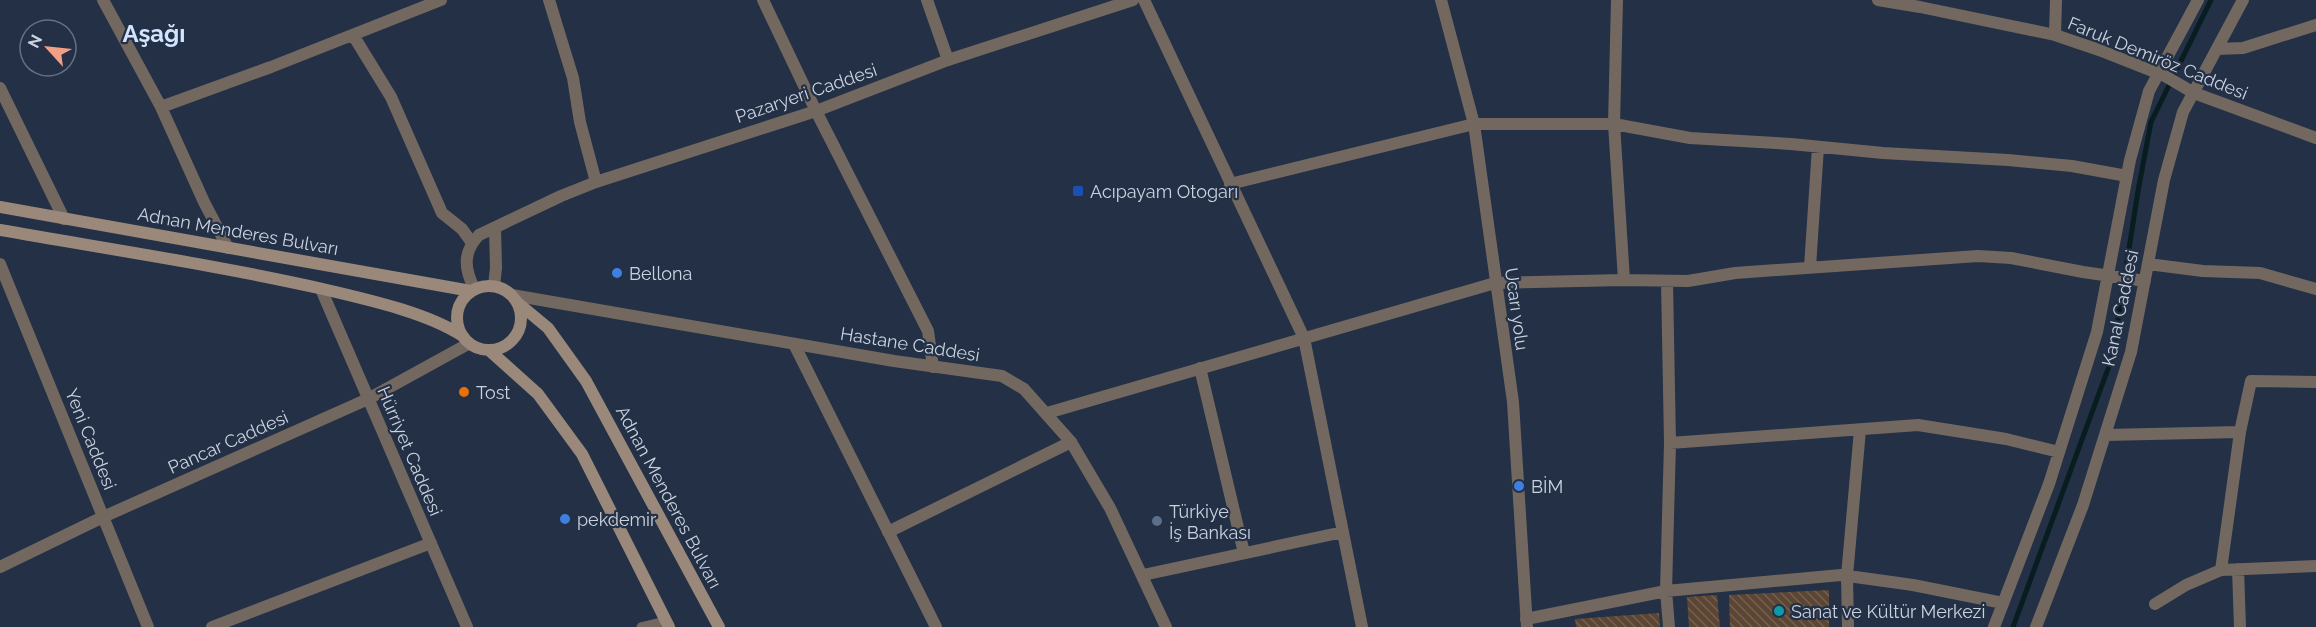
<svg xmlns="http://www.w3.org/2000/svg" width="2316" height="627" viewBox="0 0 2316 627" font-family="Raleway,sans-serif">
  <defs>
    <pattern id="building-back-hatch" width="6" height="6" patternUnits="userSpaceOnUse" patternTransform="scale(1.5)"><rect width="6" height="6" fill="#5c4633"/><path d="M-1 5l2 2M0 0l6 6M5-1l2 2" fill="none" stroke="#726050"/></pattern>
  </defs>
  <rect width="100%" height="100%" fill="#233045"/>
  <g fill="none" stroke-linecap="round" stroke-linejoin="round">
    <path stroke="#071d1f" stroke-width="5" d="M2013 627 2112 358 2138 191 2151 122 2211 0"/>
  </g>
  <path fill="url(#building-back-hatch)" d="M1829 590V627H1730L1729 595Z
    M1717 595 1720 627H1689L1687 597Z
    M1659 613 1660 627H1576L1575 619Z"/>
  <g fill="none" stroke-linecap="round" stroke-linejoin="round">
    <path stroke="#736860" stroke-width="9" d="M641 627 666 621"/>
    <path stroke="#736860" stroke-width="12" d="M103 0 161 107 204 202 228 248
      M549 0 573 78 580 122 596 182
      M927 0 948 60
      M1144 0 1304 338 1362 627
      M1617 0 1614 124 1624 280
      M353 35 391 97 442 213 462 229 472 243
      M2055 35 2056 0
      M2217 49 2243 48 2316 25
      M0 88 64 219
      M161 107 271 67 441 0
      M816 111 928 331 933 367
      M1230 184 1474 124H1614L1690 138 1791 144 1883 153 2008 160 2072 166 2127 176
      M0 264 148 627
      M2148 264 2203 271 2260 273 2316 289
      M1810 267 1818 147
      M1667 281 1670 443 1666 591 1669 627
      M1495 283 1624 280 1688 281 1735 273 1978 256 2011 258 2083 272 2145 281
      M321 289 467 627
      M794 344 936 627
      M1200 368 1244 553
      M2105 435 2240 432
      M1670 443 1918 425 2006 439 2059 452
      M888 532 1071 442
      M2238 569 2240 627
      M2221 570 2240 432 2251 381 2316 382
      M1143 575 1343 532
      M2155 604 2186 585 2221 570 2316 566
      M1526 619 1666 591 1841 575 1913 585 2003 603
      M212 627 431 543
      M1848 627 1847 576 1860 430
      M1994 627 2049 484 2097 332 2130 160 2149 91 2198 0
      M2036 627 2083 505 2131 352 2164 180 2183 112 2243 0"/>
    <path stroke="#736860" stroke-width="12" d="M763 0 816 111
      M1441 0 1474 124 1513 402 1527 627
      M1878 0 1920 7 2055 35 2099 50 2165 76 2194 93 2316 138
      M494 286 496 268 495 228
      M474 288C464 268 463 252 479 235L561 196 596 182 816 111 948 60 1133 0
      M512 295 894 361 1002 376 1024 389 1071 442 1110 508 1166 627
      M1047 413 1495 283
      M0 567 103 517 368 399 468 344"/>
    <path stroke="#9a887b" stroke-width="12" d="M0 207 471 291
      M0 230C108 249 216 265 323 289 365 299 425 312 461 335
      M457 318a32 32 0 1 1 64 0a32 32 0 1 1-64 0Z
      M518 303 548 328 586 381 719 627
      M490 351 538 394 582 454 669 627"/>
  </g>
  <rect fill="#1a4fb4" stroke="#233045" stroke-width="2" x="1072" y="185" width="12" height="12" rx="3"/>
  <g fill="#3f7fe0" stroke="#233045" stroke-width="2">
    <circle cx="617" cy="273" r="6"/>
    <circle cx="1519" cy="486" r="6"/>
    <circle cx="565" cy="519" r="6"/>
  </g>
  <circle fill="#e8710a" stroke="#233045" stroke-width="2" cx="464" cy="392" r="6"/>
  <circle fill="#5c6f8a" stroke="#233045" stroke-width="2" cx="1157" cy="521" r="6"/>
  <circle fill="#0f9aa8" stroke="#233045" stroke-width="2" cx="1779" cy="611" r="6"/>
  <g text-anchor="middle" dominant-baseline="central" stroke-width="4.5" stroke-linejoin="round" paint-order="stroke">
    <g font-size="18" fill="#cad2e0" stroke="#233045">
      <text transform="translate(2158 58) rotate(22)">Faruk Demiröz Caddesi</text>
      <text transform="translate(806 93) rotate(-19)">Pazaryeri Caddesi</text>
      <text transform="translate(238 231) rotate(10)">Adnan Menderes Bulvarı</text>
      <text transform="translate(2120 308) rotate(-78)">Kanal Caddesi</text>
      <text transform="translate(1517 309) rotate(82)">Ucarı yolu</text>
      <text transform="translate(910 344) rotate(9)">Hastane Caddesi</text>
      <text transform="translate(91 439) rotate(68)">Yeni Caddesi</text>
      <text transform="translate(228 442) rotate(-24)">Pancar Caddesi</text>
      <text transform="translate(410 451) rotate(67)">Hürriyet Caddesi</text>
      <text transform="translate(669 497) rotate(62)">Adnan Menderes Bulvarı</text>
    </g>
    <g font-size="18" fill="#cad2e0" stroke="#233045" text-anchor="start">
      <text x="1090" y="191">Acıpayam Otogarı</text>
      <text x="629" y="273">Bellona</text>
      <text x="476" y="392">Tost</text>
      <text x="1531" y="486">BİM</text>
      <text x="1169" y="511">Türkiye<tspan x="1169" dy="21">İş Bankası</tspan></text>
      <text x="577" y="519">pekdemir</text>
      <text x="1791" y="611">Sanat ve Kültür Merkezi</text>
    </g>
    <g font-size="24" font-weight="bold" fill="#d2e4ff" stroke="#233045">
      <text x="154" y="33">Aşağı</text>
    </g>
  </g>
  <g transform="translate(48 48) rotate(297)"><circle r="28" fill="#233045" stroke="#667183" stroke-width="1.5"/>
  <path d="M0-4.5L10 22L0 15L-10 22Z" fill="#f39f86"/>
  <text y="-9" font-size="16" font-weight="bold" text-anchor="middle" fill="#cad2e0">N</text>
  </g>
</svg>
